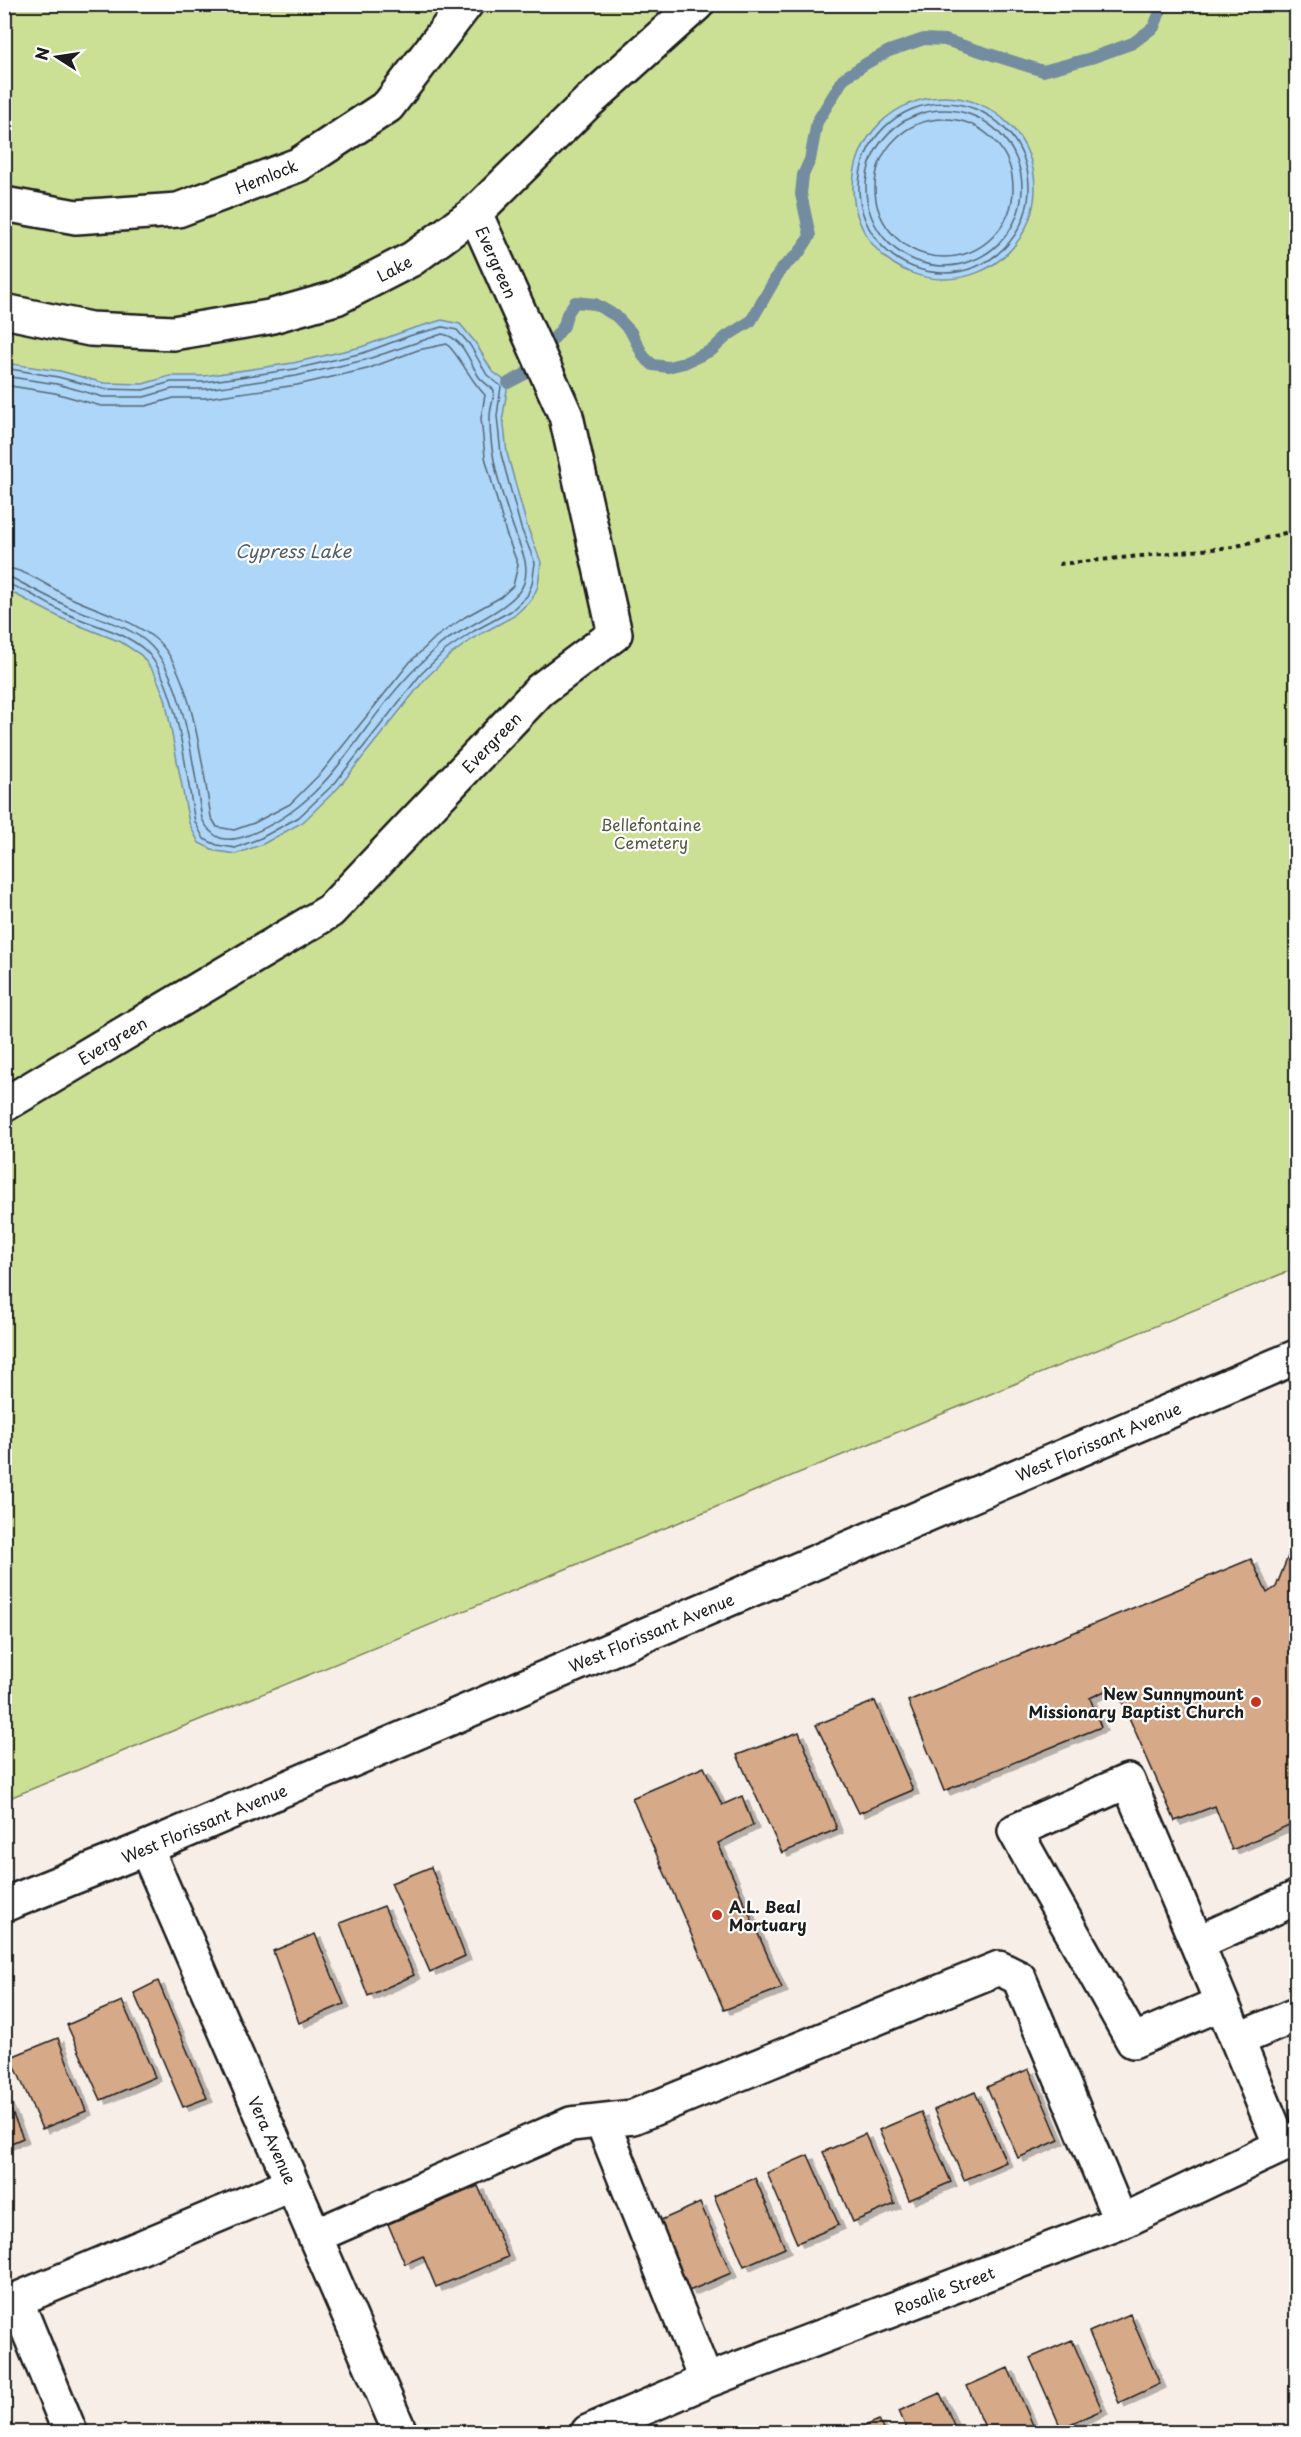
<svg xmlns="http://www.w3.org/2000/svg" width="1301" height="2437" viewBox="0 0 1301 2437" font-family="'Playpen Sans',sans-serif">
  <defs>
    <filter id="shadow"><feDropShadow dx="6" dy="4" stdDeviation="0" flood-color="#0004"/></filter>
  </defs>
  <rect width="100%" height="100%" fill="#f7eee7"/>
  <filter id="ink" filterUnits="userSpaceOnUse"><feTurbulence type="fractalNoise" baseFrequency=".0167" numOctaves="2"/><feDisplacementMap in="SourceGraphic" scale="12" xChannelSelector="R" yChannelSelector="G"/><feConvolveMatrix kernelMatrix="1 2 1 2 8 2 1 2 1" color-interpolation-filters="sRGB"/></filter>
  <g filter="url(#ink)">
    <path fill="#cce095" stroke="#747e58" stroke-width="1.5" d="M5 5H1296V1268L5 1800Z"/>
    <path fill="#add6f8" stroke="#738ca0" stroke-width="1.5" d="M853 188a91 91 0 1 1 182 0a91 91 0 1 1-182 0Z
      M442 320 460 324 475 342 492 371 508 383 503 416 507 453 527 526 541 562 538 586 532 599 514 616 477 636 450 655 425 679 339 787 303 822 263 844 236 854 216 851 199 843 189 823 165 698 155 674 141 655 121 642 63 619 5 589V363L60 371 104 383 143 384 170 376H204L293 363 361 347 411 329Z"/>
    <g fill="none" stroke-linecap="round" stroke-linejoin="round">
      <path stroke="#566674" stroke-width="1.5" d="M859 188a85 85 0 1 1 170 0a85 85 0 1 1-170 0Z
        M866 188a78 78 0 1 1 156 0a78 78 0 1 1-156 0Z
        M875 188a69 69 0 1 1 138 0a69 69 0 1 1-138 0Z
        M4 368 58 377 104 389 143 390 171 382H205L295 369 363 353 412 335 443 327 457 330 470 345 487 375 501 386 497 416 501 454 521 528 535 563 532 584 527 596 511 611 474 631 446 650 421 674 335 783 299 817 261 838 235 848 217 845 204 839 195 822C186 776 179 685 146 651 126 632 92 625 67 614 49 606 23 586 4 584
        M4 376 57 384 103 397H144L172 389H206L296 376 365 360 442 334C463 337 469 361 479 377 483 382 489 386 494 390 494 399 490 408 490 417 489 455 502 496 515 532 521 550 530 564 524 583 517 606 462 628 441 644 433 651 426 659 418 666 357 725 333 804 246 836 225 843 213 840 202 819 194 771 185 681 151 646 131 625 95 618 69 607 50 598 31 588 12 578L4 577
        M4 385 55 393 101 406H146L174 398H206L297 385 367 369 418 350 447 344C462 359 469 379 485 395L481 418 485 457 506 533 518 565 513 586 501 597 465 617 436 637 410 662 322 772 290 804 254 823 234 830 217 827 211 817C203 770 192 665 153 637 128 618 99 611 71 598 52 589 24 568 4 568"/>
      <path stroke="#738ca0" stroke-width="12" d="M508 383 525 374 564 326 567 314 575 302 595 304 616 316 631 332 644 357 653 365 668 367 684 363 712 350 727 336 751 321 781 269 799 253 810 236 801 194 803 175 810 160 817 122 844 78 867 63 889 51 924 39 945 40 1043 71 1091 58 1133 43 1154 27 1163 4"/>
    </g>
    <path fill="#d6a988" stroke="#1c1c1c" stroke-width="1.5" filter="url(#shadow)" d="M1296 1536V1822L1232 1850 1215 1806 1175 1821 1115 1686 1090 1698 1101 1727 944 1791 908 1701 1251 1559 1267 1593 1276 1587Z
      M875 1701 913 1790 859 1813 816 1725Z
      M799 1732 837 1829 782 1853 737 1755Z
      M704 1767 722 1805 742 1796 753 1825 718 1843 782 1988 724 2010 632 1798Z
      M431 1867 465 1956 430 1972 391 1883Z
      M384 1906 414 1975 368 1996 340 1923Z
      M315 1934 344 2004 299 2023 273 1951Z
      M158 1981 207 2098 183 2107 134 1993Z
      M122 2001 155 2077 101 2100 67 2025Z
      M58 2038 86 2111 42 2129 11 2057Z
      M1029 2069 1059 2140 1018 2158 987 2087Z
      M975 2092 1006 2162 964 2180 934 2110Z
      M4 2094 23 2138 4 2146Z
      M921 2112 951 2182 909 2200 879 2130Z
      M865 2134 895 2204 853 2222 823 2152Z
      M808 2155 839 2225 797 2243 767 2173Z
      M755 2178 785 2248 744 2266 714 2196Z
      M478 2186 508 2257 436 2287 423 2256 405 2264 388 2224Z
      M700 2203 731 2273 689 2291 659 2221Z
      M1130 2314 1160 2384 1119 2403 1089 2332Z
      M1072 2340 1102 2410 1061 2428 1030 2358Z
      M1008 2368 1036 2432H987L967 2386Z
      M940 2393 957 2432H908L899 2411Z
      M879 2420 884 2432H851Z"/>
    <g fill="none" stroke-linecap="round" stroke-linejoin="round">
      <defs>
        <path id="minor" d="M4 204 76 217 178 210 298 165 388 106 466 4
          M4 311 90 329 173 333 269 317 336 298 412 259 475 213 588 102 697 4
          M4 1105 330 911 540 690 615 634 566 416 475 213
          M146 1848 400 2432
          M1197 1943 1296 1898
          M1222 2003 1133 2041 1015 1831 1128 1781C1180 1902 1231 2024 1281 2146
          M1237 2040 1296 2015
          M602 2121 706 2381
          M315 2236 571 2124 633 2117 999 1968 1019 1978 1121 2222
          M16 2300 70 2432
          M4 2305 292 2184
          M588 2432 706 2381 1121 2222 1296 2139"/>
        <path id="major" d="M4 1905 146 1848 1296 1357"/>
      </defs>
      <use href="#minor" stroke="#1c1c1c" stroke-width="38"/>
      <use href="#major" stroke="#1c1c1c" stroke-width="38"/>
      <path stroke="#1c1c1c" stroke-width="4" stroke-dasharray="4.5 4.5" stroke-linecap="butt" d="M1059 564 1233 547 1296 530"/>
      <use href="#minor" stroke="#fff" stroke-width="33"/>
      <use href="#major" stroke="#fff" stroke-width="33"/>
    </g>
  </g>
  <g fill="#c8321e" stroke="#fff" stroke-width="2">
    <circle cx="1256" cy="1702" r="6"/>
    <circle cx="717" cy="1915" r="6"/>
  </g>
  <g text-anchor="middle" dominant-baseline="central" stroke-width="4.5" stroke-linejoin="round" paint-order="stroke">
    <g font-size="16" fill="#1c1c1c" stroke="#fff">
      <text transform="translate(266 176) rotate(-22)">Hemlock</text>
      <text transform="translate(497 262) rotate(66)">Evergreen</text>
      <text transform="translate(394 268) rotate(-28)">Lake</text>
      <text transform="translate(491 742) rotate(-46)">Evergreen</text>
      <text transform="translate(112 1040) rotate(-31)">Evergreen</text>
      <text transform="translate(1098 1441) rotate(-23)">West Florissant Avenue</text>
      <text transform="translate(651 1632) rotate(-23)">West Florissant Avenue</text>
      <text transform="translate(204 1823) rotate(-23)">West Florissant Avenue</text>
      <text transform="translate(273 2140) rotate(66)">Vera Avenue</text>
      <text transform="translate(944 2290) rotate(-21)">Rosalie Street</text>
    </g>
    <g font-size="16" fill="#515740" stroke="#fff">
      <text x="651" y="824">Bellefontaine<tspan x="651" dy="18">Cemetery</tspan></text>
    </g>
    <g font-size="16" font-weight="bold" fill="#1c1c1c" stroke="#fff" text-anchor="end">
      <text x="1244" y="1693">New Sunnymount<tspan x="1244" dy="18">Missionary Baptist Church</tspan></text>
      <text x="729" y="1906" text-anchor="start">A.L. Beal<tspan x="729" dy="18">Mortuary</tspan></text>
    </g>
    <g font-size="18" font-style="italic" fill="#4f5d69" stroke="#fff">
      <text x="293" y="550">Cypress Lake</text>
    </g>
  </g>
  <rect width="1301" height="2437" fill="none" stroke="#fff" stroke-width="24"/>
  <rect x="12" y="12" width="1277" height="2413" fill="none" stroke="#1c1c1c" stroke-width="2" filter="url(#ink)"/>
  <g transform="translate(57 57) rotate(282)" stroke="#ffffff" stroke-width="4.5" paint-order="stroke">
  <path d="M0-4.5L10 22L0 15L-10 22Z" fill="#1c1c1c"/>
  <text y="-9" font-size="16" font-weight="bold" text-anchor="middle" fill="#1c1c1c">N</text>
  </g>
</svg>
